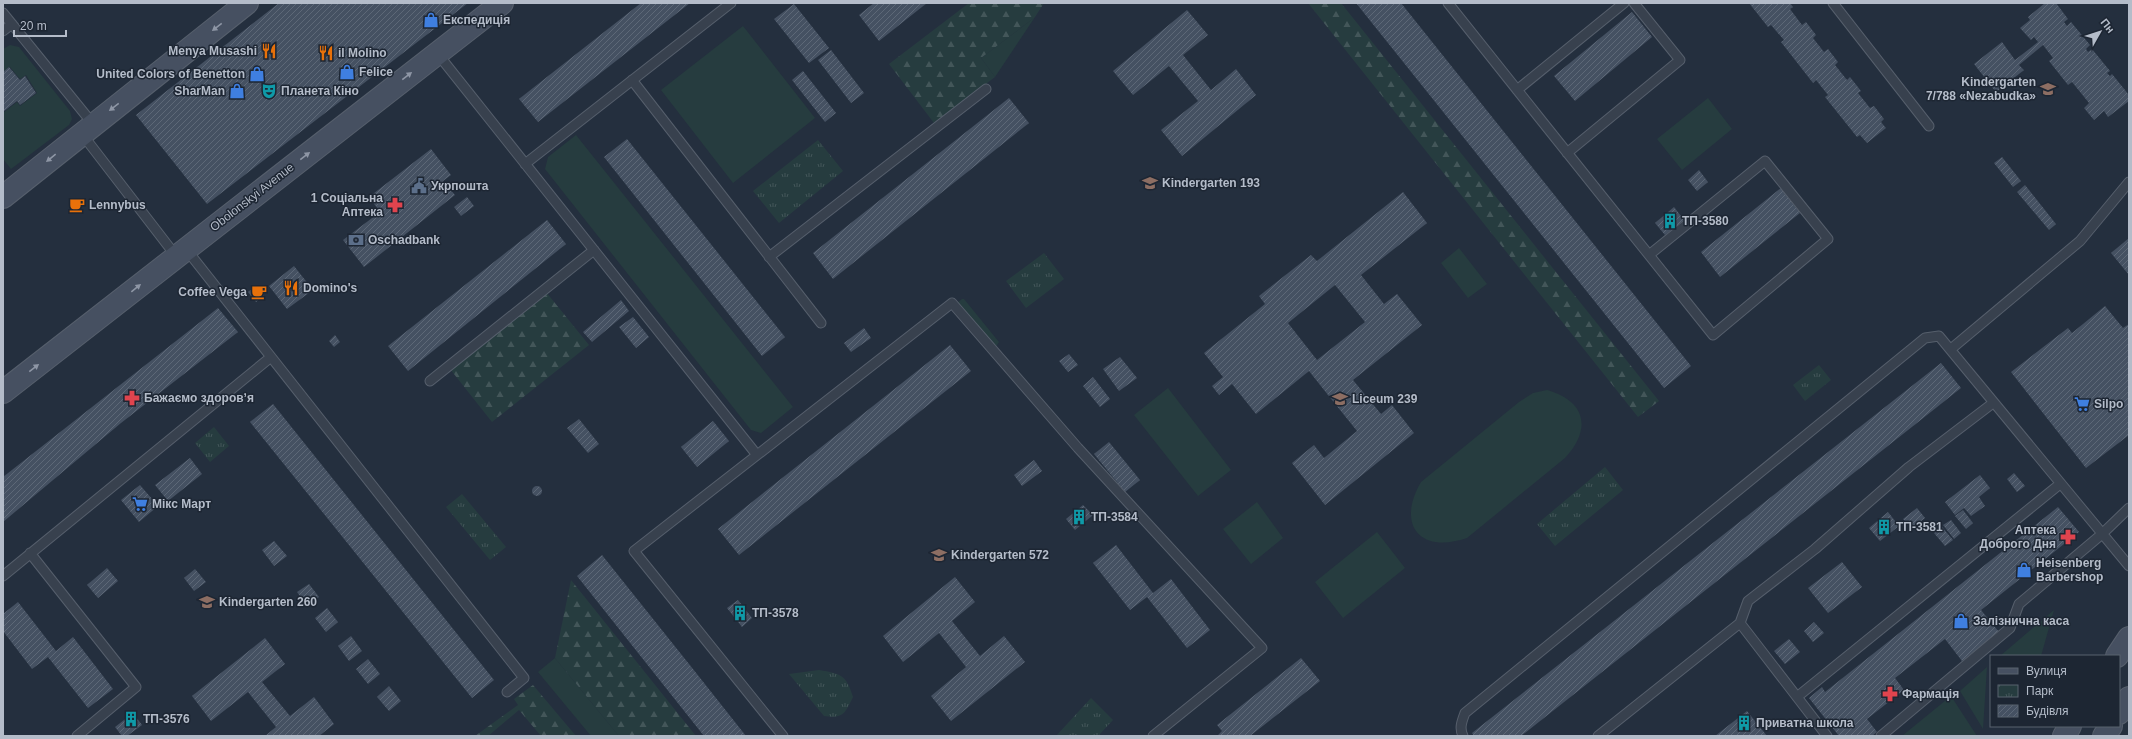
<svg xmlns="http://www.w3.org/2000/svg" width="2132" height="739" viewBox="0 0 2132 739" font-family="Helvetica,sans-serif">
  <defs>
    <pattern id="forest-firs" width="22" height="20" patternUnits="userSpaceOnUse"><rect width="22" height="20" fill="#263c3f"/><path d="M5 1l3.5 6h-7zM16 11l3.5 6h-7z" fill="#435659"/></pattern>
    <pattern id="park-tufts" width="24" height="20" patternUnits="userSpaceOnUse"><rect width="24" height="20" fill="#263c3f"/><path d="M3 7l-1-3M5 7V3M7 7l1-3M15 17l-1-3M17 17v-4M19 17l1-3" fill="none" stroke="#435659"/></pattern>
    <pattern id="building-hatch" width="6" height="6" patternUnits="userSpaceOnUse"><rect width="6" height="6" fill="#455162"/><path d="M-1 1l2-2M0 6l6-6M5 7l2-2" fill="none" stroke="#5d6877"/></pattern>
  </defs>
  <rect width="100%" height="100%" fill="#242f3e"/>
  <path fill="#263c3f" d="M1035 17 995 77 981 58Z
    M743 26 815 118 733 183 661 90Z
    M10 45 19 47 70 111 72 119 69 125 11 169 3 159V113L17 102 20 106 37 93 26 75 20 79 10 67 3 72V49Z
    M1708 98 1732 129 1682 170 1657 139Z
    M576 135 793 407 761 433 751 430 545 169 548 157Z
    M1459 248 1487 284 1468 298 1441 263Z
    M962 299H964L999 342 995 348 957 303Z
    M1168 388 1231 470 1198 496 1134 415Z
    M1547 390C1586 401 1592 429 1565 458L1467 538C1420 554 1396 525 1421 482L1519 402 1533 393Z
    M1257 502 1283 538 1251 564 1223 529Z
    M1377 532 1405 568 1343 618 1315 582Z
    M2054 610 2041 656H2000Z
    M555 658 619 736H591L538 672Z
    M1987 667 1983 729 1960 691Z
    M1951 696 1977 736H1902Z"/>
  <path fill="url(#forest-firs)" d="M969 3H1044L1035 17 981 58 995 77 934 123 889 64Z
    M1308 3H1341L1659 401 1638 417Z
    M546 292 589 345 492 422 450 369Z
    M571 580 696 736H619L555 658Z
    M533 685 576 736H541L519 710 488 736H475L518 705 514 699Z"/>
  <path fill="url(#park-tufts)" d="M818 140 843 171 779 223 753 191Z
    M1044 253 1064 279 1026 308 1006 281Z
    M1819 365 1831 380 1805 401 1793 385Z
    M214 427 229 446 210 462 195 443Z
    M1605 467 1623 490 1555 546 1537 524Z
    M462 494 506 547 490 560 446 507Z
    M819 670C841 674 846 674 853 697 845 713 844 719 824 716L789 674Z
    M1091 698 1113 720 1098 736H1056Z"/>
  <path fill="url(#building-hatch)" fill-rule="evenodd" d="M279 3H468L207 204 136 115Z
    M641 3H690L538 122 519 99Z
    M874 3H927L879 41 859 15Z
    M1356 3H1401L1691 366 1664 388Z
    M1749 3H1790L1793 7 1790 9 1802 25 1806 22 1816 35 1813 38 1824 52 1828 49 1838 62 1835 65 1847 80 1850 77 1861 91 1858 93 1870 108 1874 106 1884 119 1881 122 1886 128 1867 143 1860 135 1857 137 1825 97 1828 95 1816 80 1813 83 1781 42 1784 40 1771 25 1768 27Z
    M2045 3H2056L2068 19 2064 22 2067 26 2071 22 2090 45 2086 49 2088 52 2092 49 2110 71 2107 73 2110 76 2112 74 2129 95V101L2108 117 2104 111 2094 120 2084 108 2089 103 2072 82 2068 85 2049 61 2053 58 2043 45 2019 65 2024 70 1996 92 1974 64 2002 42 2015 60 2038 42 2034 37 2031 40 2020 28 2030 20 2028 17Z
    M794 4 829 48 809 63 774 19Z
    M1187 10 1208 35 1183 55 1211 90 1236 69 1256 95 1182 156 1161 130 1198 101 1169 66 1133 95 1113 71Z
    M1632 12 1652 37 1575 101 1554 76Z
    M831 50 864 93 851 103 818 60Z
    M9 67 20 80 25 76 36 93 20 105 17 101 3 112V72Z
    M803 71 836 113 825 122 792 80Z
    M1009 98 1029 123 833 279 813 253Z
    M627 139 785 337 762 356 604 157Z
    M431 149 451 175 443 181 455 195 364 267 343 240 380 212 369 197Z
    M2002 157 2021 181 2013 187 1994 163Z
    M1699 170 1708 182 1697 191 1688 180Z
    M2025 185 2056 224 2049 230 2017 192Z
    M1781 188 1800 213 1720 277 1701 252Z
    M1403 192 1427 223 1361 275 1384 304 1397 294 1422 325 1353 380 1381 414 1392 405 1414 433 1325 505 1292 463 1314 445 1324 458 1357 431 1328 395 1309 371 1256 414 1232 384 1219 395 1212 386 1223 377 1204 353 1265 304 1259 296 1311 255 1317 261ZM1335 285 1365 322 1317 360 1288 323Z
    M467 197 474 206 461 216 454 207Z
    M1674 207 1684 220 1665 235 1655 223Z
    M547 220 566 244 408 371 388 346Z
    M2129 238V275L2111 253Z
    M294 266 313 290 287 309 269 286Z
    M256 286 264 295 256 302 248 292Z
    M621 300 629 311 592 342 583 332Z
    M2105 306 2123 328 2129 324V435L2086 468 2011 372 2068 328 2072 333Z
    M218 308 238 332 121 423 3 522V477Z
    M633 317 649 337 636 348 619 327Z
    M864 328 871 338 851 352 844 343Z
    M335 335 340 342 334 347 329 341Z
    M950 345 971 371 739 555 718 529Z
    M1069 354 1078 365 1068 372 1059 361Z
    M1120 357 1137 378 1119 391 1103 369Z
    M1941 363 1961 388 1922 419 1521 736H1474L1472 733Z
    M1093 377 1110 399 1100 407 1083 386Z
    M273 404 494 680 472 698 250 422Z
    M579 419 599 444 588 453 567 428Z
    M713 421 729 441 697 467 681 447Z
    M1109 442 1140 480 1125 492 1094 454Z
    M190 458 202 474 168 501 155 485Z
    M1034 460 1042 471 1022 486 1014 475Z
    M2014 473 2025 486 2017 492 2007 479Z
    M1980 475 1990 488 1979 497 1985 506 1971 516 1964 508 1955 515 1945 502Z
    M140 485 158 506 139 522 121 500Z
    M532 491a5 5 0 1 1 10 0a5 5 0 1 1-10 0Z
    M1083 505 1093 515 1075 530 1066 519Z
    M2058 507 2079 532 1981 610 1999 632 1962 661 1945 639 1895 678 1904 690 1867 719 1877 732 1872 736H1839L1809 698 1822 687 1825 692Z
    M1917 508 1925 518 1911 529 1903 519Z
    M1963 510 1973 523 1966 529 1955 516Z
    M1888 512 1899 526 1880 541 1869 528Z
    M1951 520 1961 533 1954 539 1943 525Z
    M1942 527 1953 540 1945 546 1934 533Z
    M274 541 287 556 274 566 262 550Z
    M1116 545 1153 593 1171 579 1210 630 1187 648 1147 597 1130 610 1093 563Z
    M602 555 693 669 746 736H704L577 576Z
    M1842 562 1862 587 1828 613 1808 588Z
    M107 568 118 581 98 598 87 585Z
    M195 569 206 582 194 591 184 578Z
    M955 577 975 602 952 621 980 656 1004 636 1025 662 951 721 931 696 966 667 939 633 903 662 883 636Z
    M309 584 319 597 307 606 297 592Z
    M738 600 752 618 742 627 727 608Z
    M18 602 56 651 73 637 113 689 88 708 48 657 32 669 3 631V614Z
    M327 608 338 622 326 632 315 618Z
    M1814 622 1824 633 1813 642 1804 631Z
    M351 636 362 651 349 661 338 646Z
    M265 638 285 664 262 682 290 716 314 697 334 724 319 736H265L276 727 248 692 211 721 192 696Z
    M1789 639 1800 652 1785 664 1774 651Z
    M1301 658 1320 681 1250 736H1217L1222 731 1217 725Z
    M368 659 380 674 368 684 356 669Z
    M389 686 401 701 389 711 377 697Z
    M1747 711 1767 736H1715Z
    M133 713 142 725 127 736H122L115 727Z"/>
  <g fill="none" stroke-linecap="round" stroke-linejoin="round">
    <defs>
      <path id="lane" d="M1448 3C1536 114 1624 224 1713 335L1828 239 1765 161 1649 255
        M1833 3 1929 126
        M3 13 93 124
        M3 31 12 24
        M437 53 757 455
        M632 80 821 323
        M1517 90 1624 3
        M82 134 176 256
        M1567 153 1680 60 1634 3
        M525 164 731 3
        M186 249 524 678 507 692
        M769 257 986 89
        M1951 349 2080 241 2129 182
        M430 381 594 250
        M30 553 136 687 77 736
        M3 576 271 357
        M1740 623 1827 736
        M1797 697 2060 484
        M783 736 634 551 952 303 1078 448 1262 648 1153 736
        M1463 736C1459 728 1462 721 1465 713L1925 338 1939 336 2129 566
        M1598 736 1740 623 1748 601 1815 549 1909 467 1993 403
        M1881 736 2010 628 2019 604 2102 534 2129 508"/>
      <path id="secondary" d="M3 197 247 3
        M3 392 502 3
        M2117 656 2129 638
        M2119 713 2129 698
        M2064 736 2070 726
        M2104 736 2111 726"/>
    </defs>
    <use href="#lane" stroke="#565f6c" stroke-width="11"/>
    <use href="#secondary" stroke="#565f6c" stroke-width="24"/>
    <use href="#lane" stroke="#38414e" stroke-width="9"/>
    <use href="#secondary" stroke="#465061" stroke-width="22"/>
  </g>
  <defs><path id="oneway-solid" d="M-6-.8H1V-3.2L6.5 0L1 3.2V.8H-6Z"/></defs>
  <g fill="#8e96a5">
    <use href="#oneway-solid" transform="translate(217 27) rotate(142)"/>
    <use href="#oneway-solid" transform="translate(407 76) rotate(-38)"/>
    <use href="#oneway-solid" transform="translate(114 107) rotate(142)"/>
    <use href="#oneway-solid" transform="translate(305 156) rotate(-38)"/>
    <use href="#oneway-solid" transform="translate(51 158) rotate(141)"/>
    <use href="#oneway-solid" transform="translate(136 288) rotate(-39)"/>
    <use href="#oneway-solid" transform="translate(34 368) rotate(-38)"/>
  </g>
  <defs>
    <symbol id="shop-bare" viewBox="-9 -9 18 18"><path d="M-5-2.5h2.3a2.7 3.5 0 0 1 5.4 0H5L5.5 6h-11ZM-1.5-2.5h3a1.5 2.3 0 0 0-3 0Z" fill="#3f7fe0" stroke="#1d2633" stroke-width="2.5" paint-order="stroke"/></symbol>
    <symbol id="restaurant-bare" viewBox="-9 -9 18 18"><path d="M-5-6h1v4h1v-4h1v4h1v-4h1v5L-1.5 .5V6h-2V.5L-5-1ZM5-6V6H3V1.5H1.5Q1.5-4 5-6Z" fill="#e8710a" stroke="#1d2633" stroke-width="2.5" paint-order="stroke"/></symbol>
    <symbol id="school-bare" viewBox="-9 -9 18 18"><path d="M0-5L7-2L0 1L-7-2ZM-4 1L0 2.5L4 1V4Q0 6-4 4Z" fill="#8d6e63" stroke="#1d2633" stroke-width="2.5" paint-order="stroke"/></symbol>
    <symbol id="theatre-bare" viewBox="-9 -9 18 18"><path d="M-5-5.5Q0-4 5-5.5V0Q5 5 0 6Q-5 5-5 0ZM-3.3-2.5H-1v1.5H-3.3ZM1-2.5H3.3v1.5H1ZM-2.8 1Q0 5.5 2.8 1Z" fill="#0f9aa8" stroke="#1d2633" stroke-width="2.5" paint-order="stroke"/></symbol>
    <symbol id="civic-bare" viewBox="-9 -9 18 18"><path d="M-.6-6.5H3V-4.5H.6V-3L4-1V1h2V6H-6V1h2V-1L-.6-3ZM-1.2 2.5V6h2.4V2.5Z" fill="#5c6f8a" stroke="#1d2633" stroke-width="2.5" paint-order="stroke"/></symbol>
    <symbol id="cafe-bare" viewBox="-9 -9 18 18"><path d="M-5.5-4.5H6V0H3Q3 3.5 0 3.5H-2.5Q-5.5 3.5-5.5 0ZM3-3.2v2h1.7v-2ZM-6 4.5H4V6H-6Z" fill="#e8710a" stroke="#1d2633" stroke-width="2.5" paint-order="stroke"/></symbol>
    <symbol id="pharmacy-bare" viewBox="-9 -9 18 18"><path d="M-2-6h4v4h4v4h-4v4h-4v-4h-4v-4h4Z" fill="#e0444e" stroke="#1d2633" stroke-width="2.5" paint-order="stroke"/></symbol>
    <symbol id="building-bare" viewBox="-9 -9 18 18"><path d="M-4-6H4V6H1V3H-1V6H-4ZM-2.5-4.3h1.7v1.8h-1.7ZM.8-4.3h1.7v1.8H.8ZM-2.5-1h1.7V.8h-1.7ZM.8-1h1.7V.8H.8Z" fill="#0f9aa8" stroke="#1d2633" stroke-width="2.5" paint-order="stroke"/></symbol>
    <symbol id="bank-bare" viewBox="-9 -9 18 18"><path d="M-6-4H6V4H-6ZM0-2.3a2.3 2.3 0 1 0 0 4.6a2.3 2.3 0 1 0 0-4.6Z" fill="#5c6f8a" stroke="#1d2633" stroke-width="2.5" paint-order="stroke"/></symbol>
    <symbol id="supermarket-bare" viewBox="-9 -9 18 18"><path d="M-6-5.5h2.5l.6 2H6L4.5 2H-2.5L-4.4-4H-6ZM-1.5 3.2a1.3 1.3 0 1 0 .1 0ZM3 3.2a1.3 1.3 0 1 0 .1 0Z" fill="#3f7fe0" stroke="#1d2633" stroke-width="2.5" paint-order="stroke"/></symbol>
  </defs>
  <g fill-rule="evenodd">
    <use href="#shop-bare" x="420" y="9" width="22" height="22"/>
    <use href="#restaurant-bare" x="258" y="40" width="22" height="22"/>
    <use href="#restaurant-bare" x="315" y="42" width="22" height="22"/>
    <use href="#shop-bare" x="336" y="61" width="22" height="22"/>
    <use href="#shop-bare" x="246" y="63" width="22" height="22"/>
    <use href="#school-bare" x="2037" y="78" width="22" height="22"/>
    <use href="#shop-bare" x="226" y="80" width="22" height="22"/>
    <use href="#theatre-bare" x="258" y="80" width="22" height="22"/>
    <use href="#school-bare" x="1139" y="172" width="22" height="22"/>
    <use href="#civic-bare" x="408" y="175" width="22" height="22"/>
    <use href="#cafe-bare" x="66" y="194" width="22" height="22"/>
    <use href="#pharmacy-bare" x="384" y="194" width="22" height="22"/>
    <use href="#building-bare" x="1659" y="210" width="22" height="22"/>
    <use href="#bank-bare" x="345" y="229" width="22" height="22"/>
    <use href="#restaurant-bare" x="280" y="277" width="22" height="22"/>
    <use href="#cafe-bare" x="248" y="281" width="22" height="22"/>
    <use href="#pharmacy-bare" x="121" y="387" width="22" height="22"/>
    <use href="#school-bare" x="1329" y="388" width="22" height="22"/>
    <use href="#supermarket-bare" x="2071" y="393" width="22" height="22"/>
    <use href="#supermarket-bare" x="129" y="493" width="22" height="22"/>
    <use href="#building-bare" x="1068" y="506" width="22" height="22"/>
    <use href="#building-bare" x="1873" y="516" width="22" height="22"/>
    <use href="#pharmacy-bare" x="2057" y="526" width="22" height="22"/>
    <use href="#school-bare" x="928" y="544" width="22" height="22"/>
    <use href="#shop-bare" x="2013" y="559" width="22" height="22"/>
    <use href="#school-bare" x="196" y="591" width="22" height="22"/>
    <use href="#building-bare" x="729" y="602" width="22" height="22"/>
    <use href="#shop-bare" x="1950" y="610" width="22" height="22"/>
    <use href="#pharmacy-bare" x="1879" y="683" width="22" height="22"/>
    <use href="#building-bare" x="120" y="708" width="22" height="22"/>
    <use href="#building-bare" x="1733" y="712" width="22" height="22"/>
  </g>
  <g text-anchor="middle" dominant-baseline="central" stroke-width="3" stroke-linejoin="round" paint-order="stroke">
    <g font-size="12" font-weight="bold" fill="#b4bcc9" stroke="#1d2633" text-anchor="start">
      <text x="443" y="20">Експедиція</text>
      <text x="257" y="51" text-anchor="end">Menya Musashi</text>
      <text x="338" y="53">il Molino</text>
      <text x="359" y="72">Felice</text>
      <text x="245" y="74" text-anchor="end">United Colors of Benetton</text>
      <text x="2036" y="82" text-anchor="end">Kindergarten<tspan x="2036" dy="14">7/788 «Nezabudka»</tspan></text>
      <text x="225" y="91" text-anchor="end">SharMan</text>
      <text x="281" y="91">Планета Кіно</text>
      <text x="1162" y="183">Kindergarten 193</text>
      <text x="431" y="186">Укрпошта</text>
      <text x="383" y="198" text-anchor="end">1 Соціальна<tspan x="383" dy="14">Аптека</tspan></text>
      <text x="89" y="205">Lennybus</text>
      <text x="1682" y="221">ТП-3580</text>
      <text x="368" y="240">Oschadbank</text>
      <text x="303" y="288">Domino's</text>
      <text x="247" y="292" text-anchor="end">Coffee Vega</text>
      <text x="144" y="398">Бажаємо здоровʼя</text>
      <text x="1352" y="399">Liceum 239</text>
      <text x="2094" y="404">Silpo</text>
      <text x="152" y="504">Мікс Март</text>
      <text x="1091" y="517">ТП-3584</text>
      <text x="1896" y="527">ТП-3581</text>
      <text x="2056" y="530" text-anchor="end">Аптека<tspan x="2056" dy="14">Доброго Дня</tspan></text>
      <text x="951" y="555">Kindergarten 572</text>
      <text x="2036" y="563">Heisenberg<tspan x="2036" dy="14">Barbershop</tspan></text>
      <text x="219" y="602">Kindergarten 260</text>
      <text x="752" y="613">ТП-3578</text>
      <text x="1973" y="621">Залізнична каса</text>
      <text x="1902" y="694">Фармація</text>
      <text x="143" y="719">ТП-3576</text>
      <text x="1756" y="723">Приватна школа</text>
    </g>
    <g font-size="12" fill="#b4bcc9" stroke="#1d2633">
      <text transform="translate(252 197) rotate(-38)">Obolonskyi Avenue</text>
    </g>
  </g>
  <rect width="2132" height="739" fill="none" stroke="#b4bcc9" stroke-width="8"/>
  <rect x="1990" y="655" width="130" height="72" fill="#1d2633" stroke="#59626f"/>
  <rect x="1998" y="668" width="20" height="6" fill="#465061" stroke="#59626f"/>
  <text x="2026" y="675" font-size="12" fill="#b4bcc9">Вулиця</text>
  <rect x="1998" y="685" width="20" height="12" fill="url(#park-tufts)" stroke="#59626f"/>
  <text x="2026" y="695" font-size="12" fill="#b4bcc9">Парк</text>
  <rect x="1998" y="705" width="20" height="12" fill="url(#building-hatch)" stroke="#59626f"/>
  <text x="2026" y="715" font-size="12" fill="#b4bcc9">Будівля</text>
  <g transform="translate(2100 32) rotate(51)" stroke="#1d2633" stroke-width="3" paint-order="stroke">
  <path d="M0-3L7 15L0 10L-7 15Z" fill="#b4bcc9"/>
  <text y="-6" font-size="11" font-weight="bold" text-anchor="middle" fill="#b4bcc9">Пн</text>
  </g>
  <path d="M14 30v6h52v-6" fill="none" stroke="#b4bcc9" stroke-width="2"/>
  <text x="20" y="30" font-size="12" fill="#b4bcc9" stroke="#1d2633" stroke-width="3" paint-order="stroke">20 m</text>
</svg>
